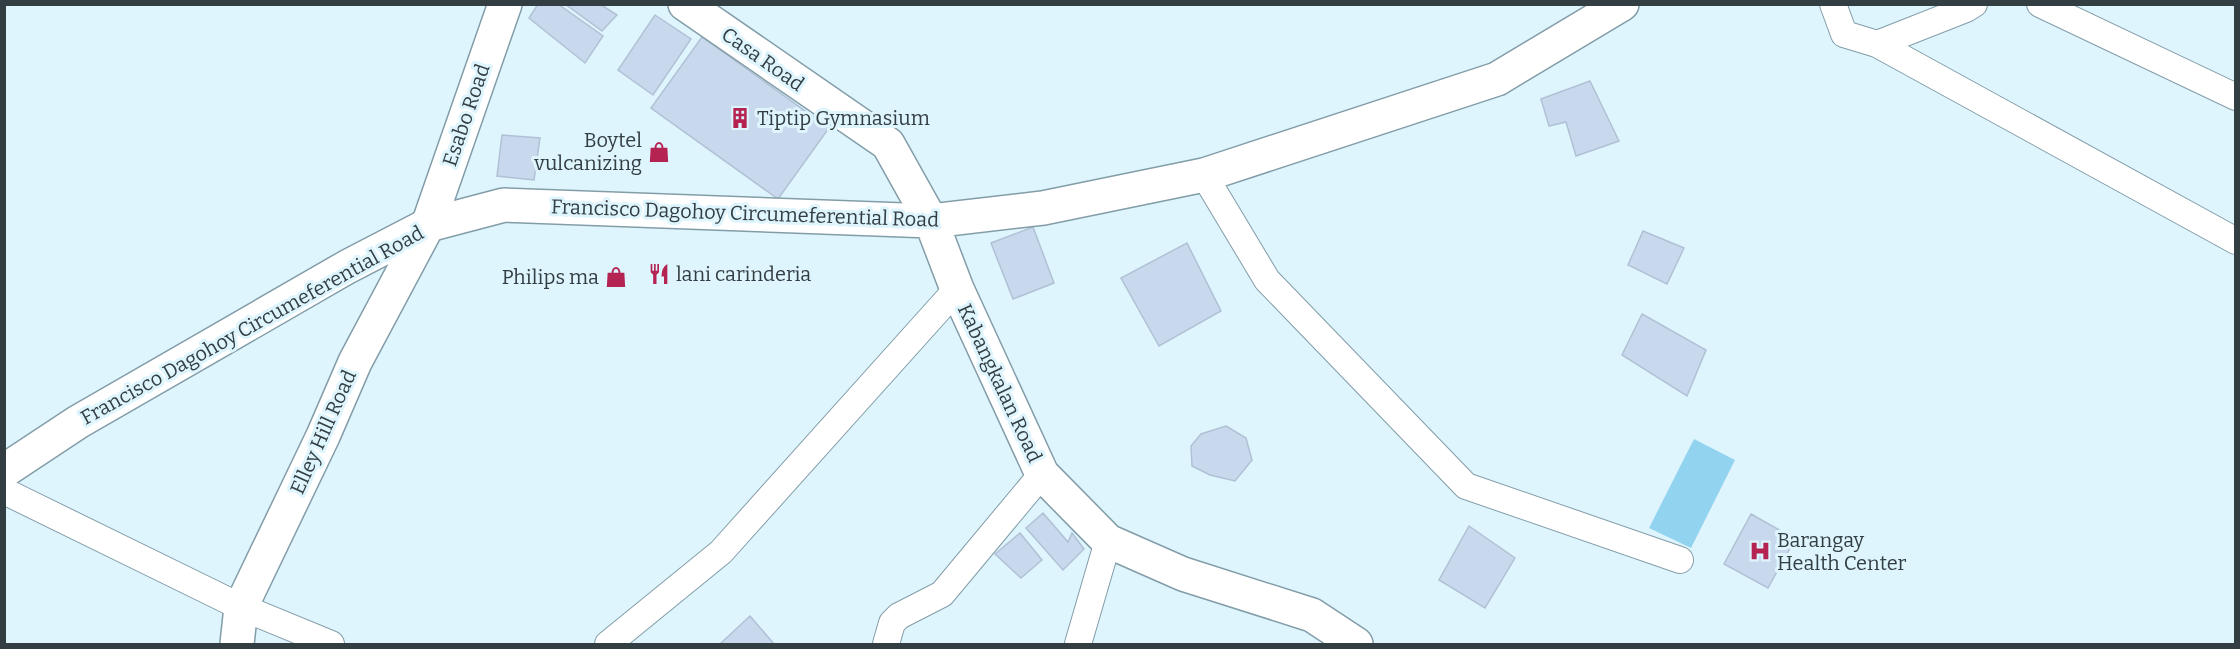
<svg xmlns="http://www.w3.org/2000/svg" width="2240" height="649" viewBox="0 0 2240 649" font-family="Bitter,serif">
  <rect width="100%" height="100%" fill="#def5fe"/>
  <path fill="#92d4f0" d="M1694 439 1735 460 1691 548 1649 528Z"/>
  <path fill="#c9d9ed" stroke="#b1c1d5" stroke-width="1.5" d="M538 4H558L603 36 585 63 529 18Z
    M565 4H600L617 15 602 31Z
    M655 15 691 39 653 95 618 70Z
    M702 37 829 128 778 199 651 108Z
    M1590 81 1619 141 1576 156 1566 122 1549 126 1541 99Z
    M502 135 540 138 534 180 497 176Z
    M1033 227 1054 283 1013 299 991 243Z
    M1643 231 1684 248 1667 284 1628 265Z
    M1187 243 1221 311 1159 346 1121 278Z
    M1642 314 1706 350 1687 396 1622 355Z
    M1226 426 1246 438 1252 460 1235 481 1210 475 1192 466 1191 446 1201 434Z
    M1043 513 1068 542 1072 533 1084 549 1063 570 1026 528Z
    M1751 514 1795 539 1768 588 1724 564Z
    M1469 526 1515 558 1485 608 1439 580Z
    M1020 533 1042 560 1021 578 995 554Z
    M750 616 774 644H720Z"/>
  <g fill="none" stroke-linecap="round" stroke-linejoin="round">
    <defs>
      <path id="minor" d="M1833 4 1844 34 1877 44 1966 9 1974 4
        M2040 4 2236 97
        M1877 44 2236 241
        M1204 175 1267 280 1466 486 1680 560
        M4 491 241 607 331 644
        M608 644 721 552 957 289
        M886 644 892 623 899 616 942 594 1042 474
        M1078 644 1108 541"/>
      <path id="tertiary" d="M685 4 888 144 931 221
        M237 644 241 607 323 436 355 362 428 225 505 4"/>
      <path id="secondary" d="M931 221 957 289 1042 474 1108 541 1183 574 1312 615 1356 644
        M4 471 78 422 347 267 428 225 504 205 931 221 1043 208 1204 175 1497 79 1622 4"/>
    </defs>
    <use href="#minor" stroke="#839da8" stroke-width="28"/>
    <use href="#tertiary" stroke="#839da8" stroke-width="36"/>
    <use href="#secondary" stroke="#839da8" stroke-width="36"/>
    <use href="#minor" stroke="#fff" stroke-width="26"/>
    <use href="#tertiary" stroke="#fff" stroke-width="33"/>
    <use href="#secondary" stroke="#fff" stroke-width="33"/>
  </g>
  <defs>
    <symbol id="building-bare" viewBox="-9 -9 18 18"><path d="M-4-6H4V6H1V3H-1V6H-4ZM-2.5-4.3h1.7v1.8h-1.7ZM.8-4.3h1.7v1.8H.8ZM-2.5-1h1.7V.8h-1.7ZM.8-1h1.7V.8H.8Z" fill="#b42352" stroke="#def5fe" stroke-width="2.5" paint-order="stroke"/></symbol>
    <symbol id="shop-bare" viewBox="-9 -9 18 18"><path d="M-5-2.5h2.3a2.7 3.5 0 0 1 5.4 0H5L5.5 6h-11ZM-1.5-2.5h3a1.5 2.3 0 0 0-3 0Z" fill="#b42352" stroke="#def5fe" stroke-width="2.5" paint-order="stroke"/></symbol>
    <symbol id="restaurant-bare" viewBox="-9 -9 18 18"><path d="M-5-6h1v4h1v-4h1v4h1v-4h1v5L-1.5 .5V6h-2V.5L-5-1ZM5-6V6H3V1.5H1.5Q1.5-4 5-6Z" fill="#b42352" stroke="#def5fe" stroke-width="2.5" paint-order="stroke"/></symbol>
    <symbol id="hospital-bare" viewBox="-9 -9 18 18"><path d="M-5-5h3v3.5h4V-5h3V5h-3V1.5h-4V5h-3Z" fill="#b42352" stroke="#def5fe" stroke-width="2.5" paint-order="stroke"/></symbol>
  </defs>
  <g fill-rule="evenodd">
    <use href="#building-bare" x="725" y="103" width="30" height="30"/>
    <use href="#shop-bare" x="644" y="137" width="30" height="30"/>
    <use href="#restaurant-bare" x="644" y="259" width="30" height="30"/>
    <use href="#shop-bare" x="601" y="262" width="30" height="30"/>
    <use href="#hospital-bare" x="1745" y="536" width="30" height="30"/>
  </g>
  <g text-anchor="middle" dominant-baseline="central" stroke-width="6" stroke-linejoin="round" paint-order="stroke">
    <g font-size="20" fill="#333e42" stroke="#def5fe">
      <text transform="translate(763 59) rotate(35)">Casa Road</text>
      <text transform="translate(466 115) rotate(-71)">Esabo Road</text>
      <text transform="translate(745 213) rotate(2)">Francisco Dagohoy Circumeferential Road</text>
      <text transform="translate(252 325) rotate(-29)">Francisco Dagohoy Circumeferential Road</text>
      <text transform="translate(1000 383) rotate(65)">Kabangkalan Road</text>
      <text transform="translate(323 432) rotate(-66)">Elley Hill Road</text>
    </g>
    <g font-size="20" fill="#333e42" stroke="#def5fe" text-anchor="start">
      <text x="757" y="118">Tiptip Gymnasium</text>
      <text x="642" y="140" text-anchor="end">Boytel<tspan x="642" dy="23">vulcanizing</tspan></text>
      <text x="676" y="274">lani carinderia</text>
      <text x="599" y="277" text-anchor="end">Philips ma</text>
      <text x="1777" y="540">Barangay<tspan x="1777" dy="23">Health Center</tspan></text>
    </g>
  </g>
  <rect width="2240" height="649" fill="none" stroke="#333e42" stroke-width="12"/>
</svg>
